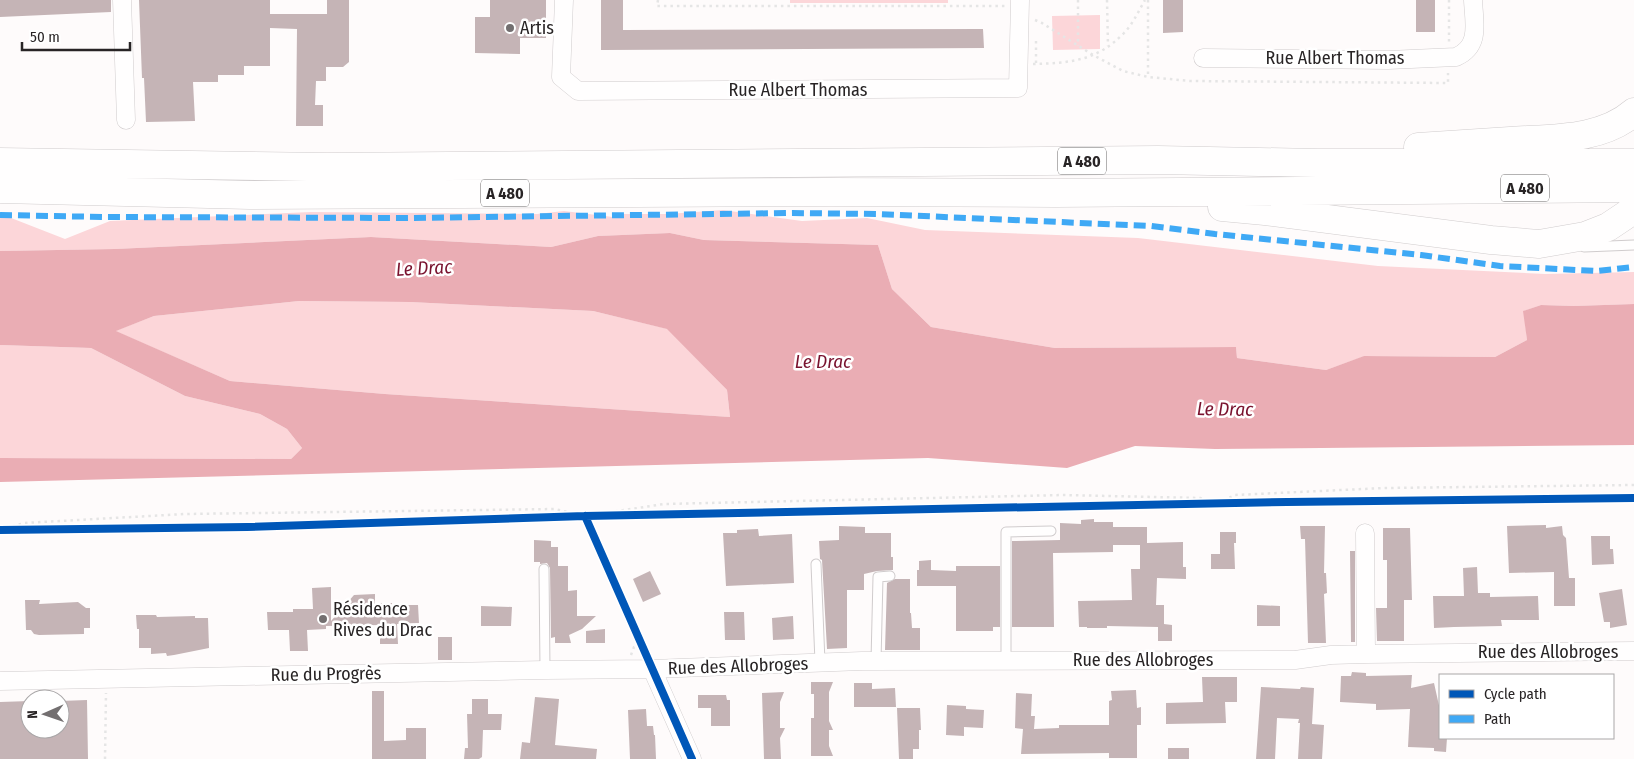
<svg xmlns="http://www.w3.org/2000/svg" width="1634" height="759" viewBox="0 0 1634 759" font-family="'Fira Sans Condensed',sans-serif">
  <rect width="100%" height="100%" fill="#fefbfb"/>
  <path fill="#fcd6d9" d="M790 0H948V3H790Z
    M1100 15V49L1053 50 1052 16Z
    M723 210 802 221 867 218 925 230 1138 238 1378 266 1545 274 1634 272V304L1574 306 1541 305 1524 311 1527 340 1495 357 1365 356 1326 370 1237 358 1236 347 1055 348 931 327 892 289 878 245 704 240 670 233 598 236 551 247 371 237 115 249 0 251V217L6 216 65 239 110 221 311 212 537 214 564 211 613 217 623 214H668Z
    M299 301 410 302 593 311 668 329 727 390 730 417 385 394 230 381 115 331 154 316Z
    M0 345 91 348 185 396 260 414 287 429 302 448 291 459 0 458Z"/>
  <path fill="#eaadb4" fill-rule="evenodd" d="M670 233 704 240 878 245 892 289 931 327 1055 348 1236 347 1237 358 1326 370 1364 356 1495 357 1527 340 1523 311 1541 305 1574 306 1634 304V445L1215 449 1135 446 1067 468 928 458 0 482V458L291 459 302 448 287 429 260 414 185 396 91 348 0 345V251L115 249 371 237 551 247 598 236ZM299 301 410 302 593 311 667 329 727 390 730 417 385 394 230 381 116 331 154 316Z"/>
  <path fill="#c5b4b6" d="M0 0H111V12L0 17Z
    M139 0H270V14H327V0H349V62L343 67H326V81H316L315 105H323V126H296L297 29 270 28V66H244V75H218V82H193L195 121 146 122 144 78H142Z
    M490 0H546V38H520V54L475 53V17H490Z
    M601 0H623V30L983 29 984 48 601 50Z
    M1163 0H1183V32L1163 33Z
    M1416 0H1435V32H1416Z
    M1094 519V522H1113V527H1147V543L1183 542V567H1186V579L1157 578 1156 605H1164V624L1172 625V641H1158V627L1107 626V628H1087V627H1079L1078 601 1132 600 1131 569H1140V545H1113V552L1053 553 1054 627H1012V541L1060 540V523L1081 524V520Z
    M1546 525V528L1562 526 1563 535 1566 538 1569 578H1575V606H1554V572L1509 573 1507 526Z
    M839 526 865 527V533H891V557H893V570L877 571 864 574V590H847V648L827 649 822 560 820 559 819 541 839 540Z
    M1300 526H1325L1324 573H1326L1327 593 1324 594 1326 643H1308L1305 539H1301Z
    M1383 528H1410L1412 600H1404V641H1377L1376 608H1387V560H1383Z
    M758 529 759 536 792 534 794 583 726 586 723 533H737V530Z
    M1220 532H1236V543H1234L1235 569H1211V554H1220Z
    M1591 536H1610V549H1613L1614 564 1592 565Z
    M534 540 551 541V547H558V566H568V591L577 590V616H596L582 629 569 635 571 643H555V637L551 638 550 568 547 563 540 564V562H534Z
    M1350 551H1355V642H1351Z
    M931 560V570L956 571V566H1000V627H993V631H956V586H917V570H919V561Z
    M1477 567 1478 593H1490V597L1538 596 1539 620H1501L1502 626 1454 627 1434 628 1433 596H1464L1463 568Z
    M650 571 661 594 643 602 633 579Z
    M895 579H910V613H911L912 628H920V650H885L887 583Z
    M331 587V621L354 595 375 594V603H392V605H418L419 623 397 624 398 644H380V625L326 626V629L307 630 308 651H290L289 630H268L267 612H293V609H313L312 588Z
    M1622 589 1627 625 1610 628V622H1604L1599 593Z
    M25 600H40L39 604 78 602 86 608H90V628H84V634L39 635 34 634 31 630H26Z
    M1257 605 1280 606V626H1257Z
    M481 606 512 607 511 626H481Z
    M724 612H744L745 640H725Z
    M136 615H156L157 617 195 616V618H208L209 648 174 655 167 656 166 653 151 654V648H139V629H137Z
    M793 616 794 639 773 640 772 618Z
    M605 629V643H586V631Z
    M438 637H452V660H438Z
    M1352 672 1366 673V676L1412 675 1411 688 1434 683 1440 710V738H1447L1446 752 1434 751V748L1408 747 1410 709 1376 710V704L1340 702 1341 676H1351Z
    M1202 677H1237V702H1225L1226 723 1166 724V703L1203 702Z
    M811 682H833L829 692V721L833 730H829V746L833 756H811V718H814V694H811Z
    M854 683H872V689L895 688 896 707H854Z
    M1261 687 1300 689 1301 687 1314 688 1312 724 1324 725 1322 759H1298L1300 723H1298L1299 719 1277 718 1275 759H1256Z
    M1136 690 1137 708 1141 707V725H1137V758H1109V753L1021 754 1023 729 1015 728 1016 693 1032 694 1031 716H1035L1034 729 1059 728V725H1109V701L1112 700 1111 691Z
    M372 691H384V741L406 740V728H426V759H372Z
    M784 692 780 702V728H785L780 738 781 759H764L762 693Z
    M698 695H726L727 700H730V726H711V708H698Z
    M535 697 559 699 555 745 597 749 596 759H520L522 742 530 743Z
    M472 699H488V714H502L501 730H483L482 757 479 759H464L465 748H468L467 714H472Z
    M87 700 88 759H0V702L30 701V729H60V701Z
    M947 705 966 706V709L984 710 983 728 964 727V736L946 735Z
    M897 708H920L921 730H919V749H913V759H899Z
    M646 709 647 726H653L654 735H655L656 759H630L628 710Z
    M1168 748H1189V759H1168Z"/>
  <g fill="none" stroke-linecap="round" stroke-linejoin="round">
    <defs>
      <path id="service" d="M1584 247 1634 245
        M816 564 820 662
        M544 569 545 670
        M1006 660V532L1051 531
        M876 661 878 577 890 576"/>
      <path id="minor" d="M122 0 126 120
        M564 0 561 77 578 91 1018 88 1020 0
        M1203 58 1388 60 1456 57C1481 46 1474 23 1473 0
        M1365 533 1366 654
        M652 669 692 759
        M0 681 545 670 652 669 862 661 1295 660 1331 655 1366 654 1634 651"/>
      <path id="motorway" d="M1418 147C1448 145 1479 143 1510 141 1551 138 1601 141 1634 112
        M0 162 327 167 1158 160 1317 163H1634
        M0 189 250 195 831 192 1056 193 1634 188
        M1222 207 1265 211 1491 240 1539 244 1585 236 1608 227 1632 211"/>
    </defs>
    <use href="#service" stroke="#d0cccd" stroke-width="11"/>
    <use href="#minor" stroke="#d0cccd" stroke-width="19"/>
    <use href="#motorway" stroke="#d0cccd" stroke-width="29"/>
    <path stroke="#e5e5e5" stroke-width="2.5" stroke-dasharray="2.5 4" stroke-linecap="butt" d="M658 0 657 6H1005
      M1078 0V46
      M1107 0 1108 46
      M1148 0V76
      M1449 0V43
      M1035 20 1042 23 1093 55 1123 71 1148 77 1190 81 1448 83V73
      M1036 41V63
      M1033 64C1070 63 1097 61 1124 33 1133 24 1139 10 1145 0
      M0 530 24 523 185 514 555 509 585 516 664 504 1063 495 1200 498 1216 504 1235 495 1384 488 1634 485
      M631 655 634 647 641 643
      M105 759 106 693"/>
    <use href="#service" stroke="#fffefe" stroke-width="9"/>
    <use href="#minor" stroke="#fffefe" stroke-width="18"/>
    <use href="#motorway" stroke="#fffefe" stroke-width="28"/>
    <path stroke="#3fa9f5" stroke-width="6" stroke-dasharray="12 6" stroke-linecap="butt" d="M0 215 104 217 405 218 792 213 876 214 1151 226 1215 234 1421 255 1500 266 1596 271 1634 267"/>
    <defs>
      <path id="cycleway" d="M585 516 692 759
        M0 530 247 527 585 516 1287 502 1634 498"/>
    </defs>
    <use href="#cycleway" stroke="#fff" stroke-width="11"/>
    <use href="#cycleway" stroke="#0057b8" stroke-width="8"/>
  </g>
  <g fill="#736f70" stroke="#fff" stroke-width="2">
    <circle cx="510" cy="28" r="5"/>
    <circle cx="323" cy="619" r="5"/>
  </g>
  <g text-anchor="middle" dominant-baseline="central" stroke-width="5" stroke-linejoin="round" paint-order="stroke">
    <g fill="#fff" stroke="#686666" stroke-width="1">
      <rect x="1058" y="147.5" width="48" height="27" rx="4"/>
      <rect x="1501" y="174.5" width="48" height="27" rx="4"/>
      <rect x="481" y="179.5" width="48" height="27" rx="4"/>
    </g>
    <g font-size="16" font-weight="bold" fill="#282425">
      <text x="1082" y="161">A 480</text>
      <text x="1525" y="188">A 480</text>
      <text x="505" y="193">A 480</text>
    </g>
    <g font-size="18" fill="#282425" stroke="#fff" text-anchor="start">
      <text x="520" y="28">Artis</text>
      <text x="333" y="609">Résidence<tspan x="333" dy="21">Rives du Drac</tspan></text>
    </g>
    <g font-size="18" fill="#282425" stroke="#fff">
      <text x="1335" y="58">Rue Albert Thomas</text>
      <text x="798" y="90">Rue Albert Thomas</text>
      <text x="1548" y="652">Rue des Allobroges</text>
      <text x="1143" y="660">Rue des Allobroges</text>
      <text transform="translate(738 666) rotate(-2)">Rue des Allobroges</text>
      <text transform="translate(326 674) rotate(-1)">Rue du Progrès</text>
    </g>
    <g font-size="19" font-style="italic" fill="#79122e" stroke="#fff">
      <text transform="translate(424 268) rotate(-3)">Le Drac</text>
      <text x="823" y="361">Le Drac</text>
      <text transform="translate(1225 409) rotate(1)">Le Drac</text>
    </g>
  </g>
  <rect x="1439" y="674" width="175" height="65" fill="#ffffff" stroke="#a9a7a8"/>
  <rect x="1449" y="690" width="25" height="8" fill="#0057b8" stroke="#a9a7a8"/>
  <text x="1484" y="699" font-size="15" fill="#282425">Cycle path</text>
  <rect x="1449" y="715" width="25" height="8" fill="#3fa9f5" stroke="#a9a7a8"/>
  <text x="1484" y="724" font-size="15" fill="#282425">Path</text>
  <g transform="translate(45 714) rotate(268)"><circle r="24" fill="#ffffff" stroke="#a9a7a8"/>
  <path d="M0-4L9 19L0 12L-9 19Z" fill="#736f70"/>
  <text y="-8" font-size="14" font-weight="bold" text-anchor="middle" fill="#282425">N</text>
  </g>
  <path d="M22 42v8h108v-8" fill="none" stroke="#282425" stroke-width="2.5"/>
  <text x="30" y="42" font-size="15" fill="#282425" stroke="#ffffff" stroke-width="4" paint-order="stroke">50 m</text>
</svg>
